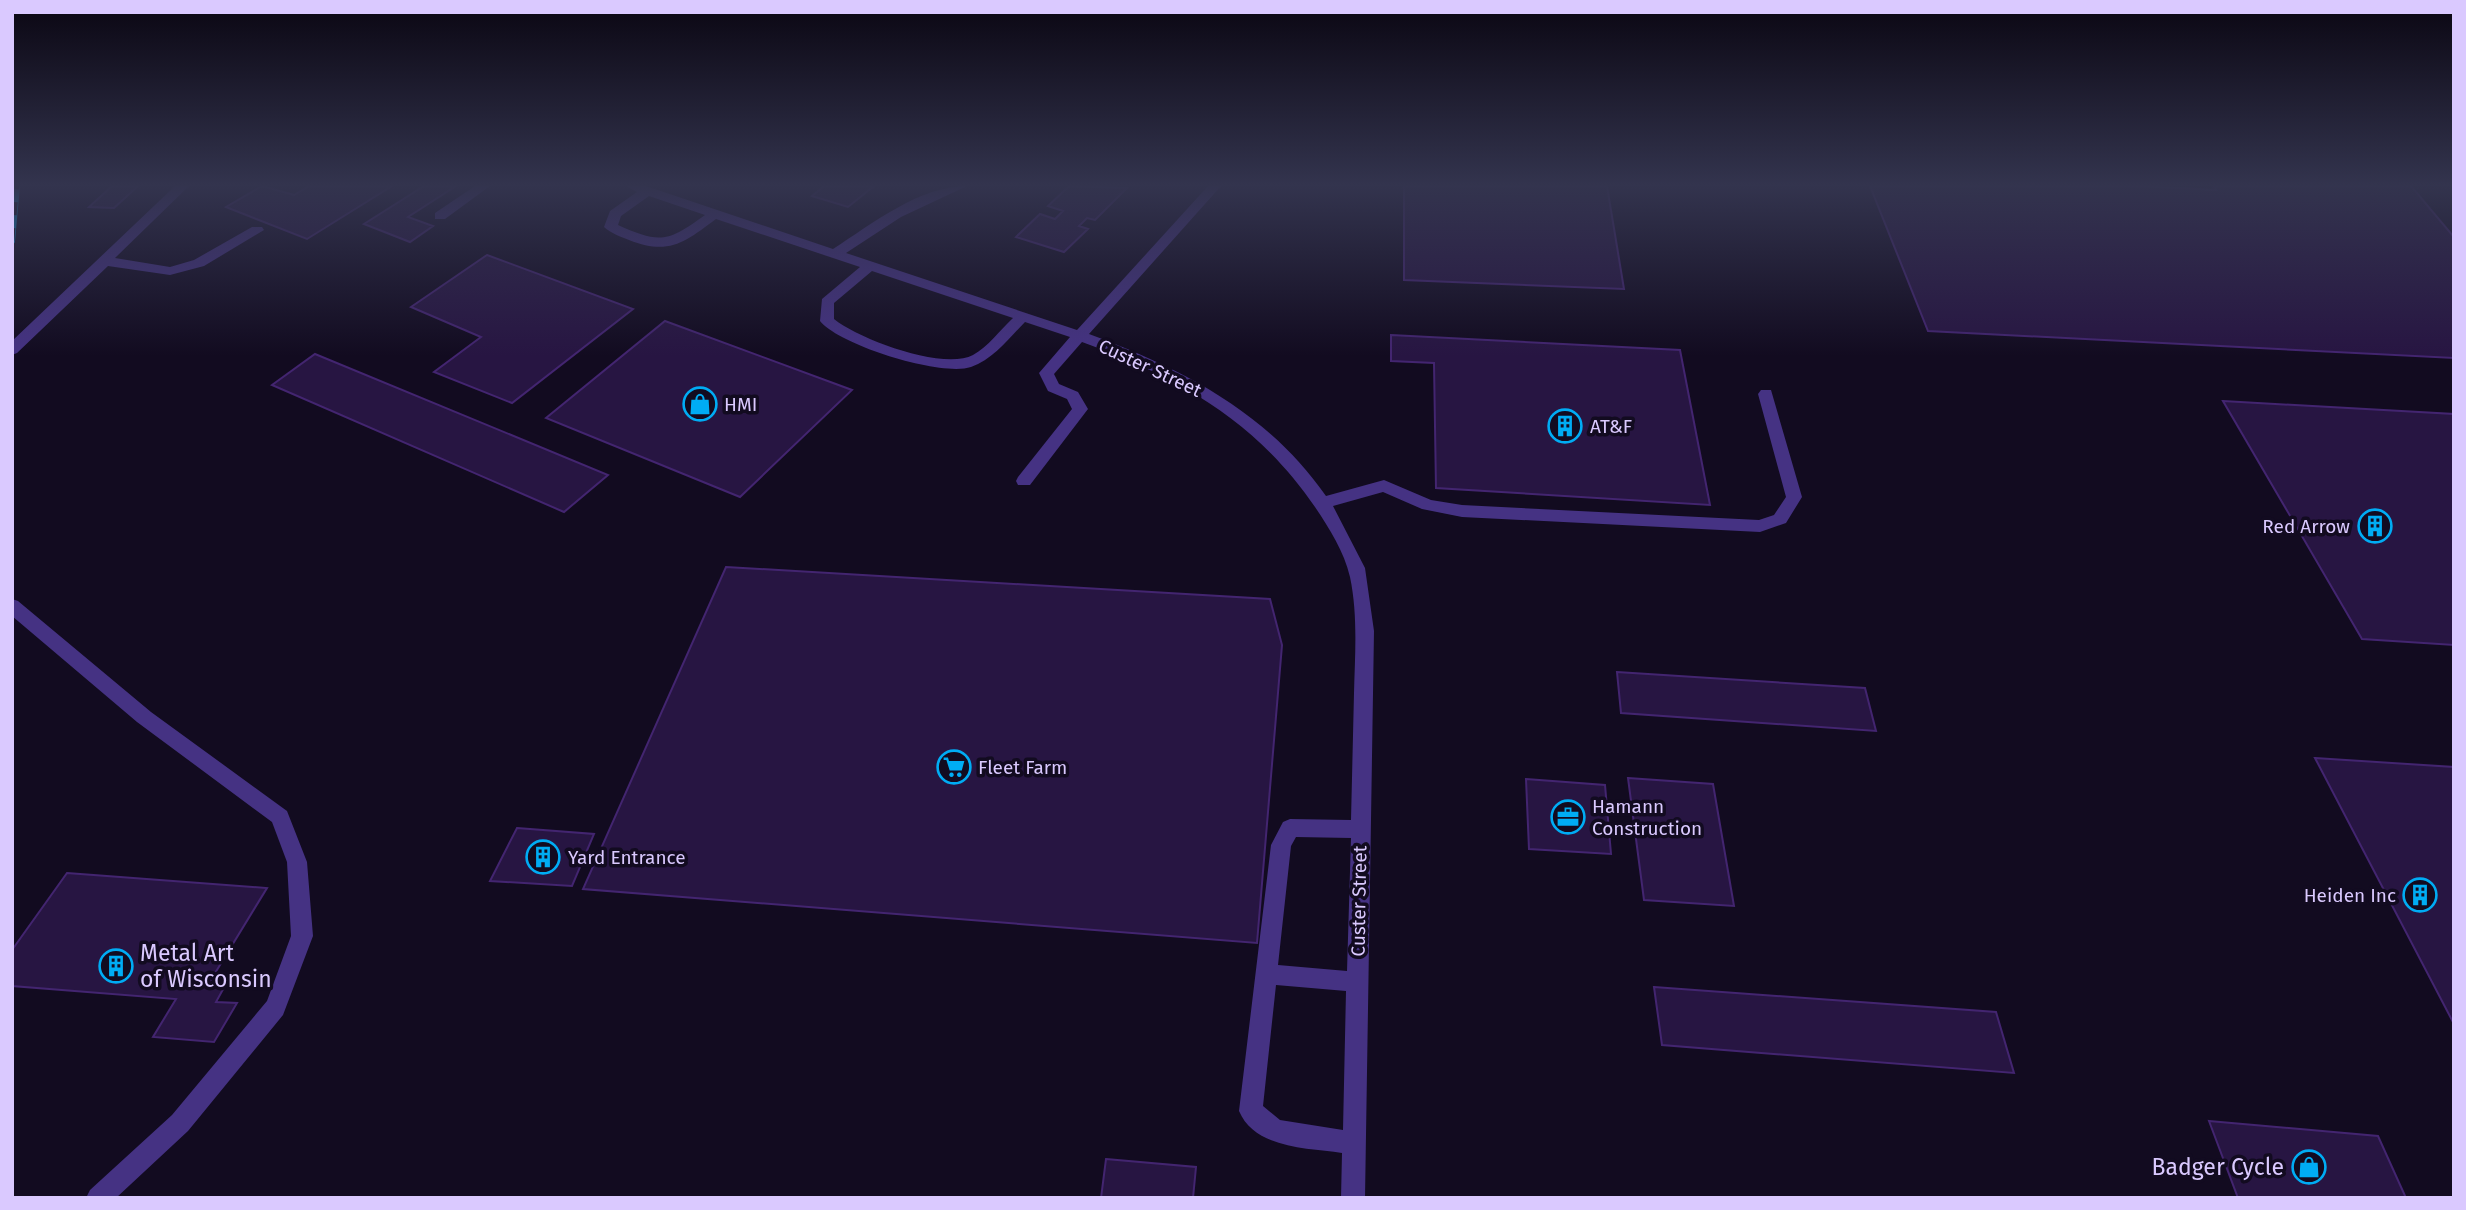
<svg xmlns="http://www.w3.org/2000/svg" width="2466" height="1210" viewBox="0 0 2466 1210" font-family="'Fira Sans',sans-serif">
  <rect width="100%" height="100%" fill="#120b20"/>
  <path fill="#271542" stroke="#432570" stroke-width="2" d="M112 186H138L114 208 89 207Z
    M262 186 294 195 309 186H392L307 239 226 207Z
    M424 186H456L408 217 433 226 410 242 364 224Z
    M824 186H874L848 207 812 196Z
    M1069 186 1127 188 1095 220 1087 218 1079 226 1088 229 1064 252 1016 237 1040 214 1055 219 1063 211 1048 206Z
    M1404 186H1607L1624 289 1404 280Z
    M1870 186H2141L2216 190 2214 186H2411L2454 237V358L1928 331Z
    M487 255 633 309 512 403 434 372 481 337 411 307Z
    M665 321 852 390 740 497 546 418Z
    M1391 335 1680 350 1710 505 1436 488 1434 363 1391 361Z
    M315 354 608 475 564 512 272 385Z
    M2223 401 2454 414V645L2362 639Z
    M726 567 1270 599 1282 645 1257 943 583 889Z
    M1617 672 1865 688 1876 731 1621 713Z
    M2315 758 2454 767V1024Z
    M1628 778 1713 784 1734 906 1644 900Z
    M1526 779 1605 785 1611 854 1529 849Z
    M517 828 594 834 572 886 490 881Z
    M67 873 267 888 209 983 226 984 216 1002 237 1003 214 1042 153 1037 176 999 12 986V950Z
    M1654 987 1996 1012 2014 1073 1662 1045Z
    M2209 1121 2378 1136 2406 1198H2238Z
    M1106 1159 1196 1167 1193 1198H1101Z"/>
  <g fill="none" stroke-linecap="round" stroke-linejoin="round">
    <path fill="#453283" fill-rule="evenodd" d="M175 186H189L115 258 170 267 194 260 252 227H262L264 230 204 266 170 275 108 266 17 353 12 355V341Z
      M475 186H490L445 219H435V213Z
      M626 186H646L833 249C872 224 919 186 967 186L901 217 846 253 1077 330 1208 186H1221L1089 334C1183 369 1267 412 1326 496L1384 480 1431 500 1462 505 1759 520 1774 515 1786 497 1758 394 1761 390H1771L1802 497 1786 523 1760 532 1462 517 1422 509 1383 492 1333 506 1365 568 1374 631 1365 1198H1341L1342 1153C1308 1148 1255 1149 1239 1111L1271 845 1283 822 1290 819 1351 820C1352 778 1353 735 1354 693 1355 654 1358 615 1350 577 1344 551 1329 528 1315 507 1255 420 1180 378 1082 342L1054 374 1059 384 1078 392 1088 409 1030 485H1018L1016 481 1018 477 1072 409 1067 399 1048 391 1039 373 1070 337 1025 322C1009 338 994 359 971 367 941 377 839 345 820 321L822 299 860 267 716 219C685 242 669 256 629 240 621 237 611 233 604 227L610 211 637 192ZM649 196 705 215C668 242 660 244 618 225L621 216ZM872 271 1013 318C1000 330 988 347 973 355 943 371 859 339 834 319V303ZM1296 837 1351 838 1347 971 1278 965 1291 846ZM1276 985 1346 991 1343 1130 1280 1120 1263 1106Z
      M12 599 18 601 151 712 287 811 307 862 313 936 283 1015 188 1131 116 1198H86L90 1190 172 1115 267 1001 291 936 287 862 272 822 137 722 12 616Z"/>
    <defs>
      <path id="rail" d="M12 241 17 186"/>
    </defs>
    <use href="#rail" stroke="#00acf4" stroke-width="6"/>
    <use href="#rail" stroke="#120b20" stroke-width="4.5" stroke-dasharray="13" stroke-linecap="butt"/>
  </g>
  <linearGradient id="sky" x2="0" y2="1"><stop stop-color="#0a0612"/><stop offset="0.52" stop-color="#33344e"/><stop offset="1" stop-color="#33344e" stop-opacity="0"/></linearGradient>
  <rect width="2466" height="356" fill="url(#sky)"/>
  <defs>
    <symbol id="shop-ring" viewBox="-11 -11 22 22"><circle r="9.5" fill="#120b20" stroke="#00acf4" stroke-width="1.5"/><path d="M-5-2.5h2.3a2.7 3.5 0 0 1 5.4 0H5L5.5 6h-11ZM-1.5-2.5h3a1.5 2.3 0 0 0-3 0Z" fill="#00acf4"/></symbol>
    <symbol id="building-ring" viewBox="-11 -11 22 22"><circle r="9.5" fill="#120b20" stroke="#00acf4" stroke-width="1.5"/><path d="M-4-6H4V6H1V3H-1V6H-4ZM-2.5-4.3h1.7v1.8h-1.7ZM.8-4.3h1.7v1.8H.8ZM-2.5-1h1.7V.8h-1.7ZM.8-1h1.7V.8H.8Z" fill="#00acf4"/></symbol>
    <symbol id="supermarket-ring" viewBox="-11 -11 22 22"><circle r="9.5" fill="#120b20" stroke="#00acf4" stroke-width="1.5"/><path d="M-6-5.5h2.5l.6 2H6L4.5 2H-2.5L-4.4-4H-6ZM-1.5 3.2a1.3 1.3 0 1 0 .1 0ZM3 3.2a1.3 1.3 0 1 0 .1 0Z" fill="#00acf4"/></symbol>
    <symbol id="office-ring" viewBox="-11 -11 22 22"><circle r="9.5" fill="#120b20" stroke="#00acf4" stroke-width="1.5"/><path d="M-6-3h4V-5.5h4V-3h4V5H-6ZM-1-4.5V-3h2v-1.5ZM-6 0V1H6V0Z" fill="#00acf4"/></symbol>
  </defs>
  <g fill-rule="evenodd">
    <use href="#shop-ring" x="681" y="385" width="38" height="38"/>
    <use href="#building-ring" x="1546" y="407" width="38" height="38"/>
    <use href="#building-ring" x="2356" y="507" width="38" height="38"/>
    <use href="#supermarket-ring" x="935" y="748" width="38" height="38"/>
    <use href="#office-ring" x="1549" y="798" width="38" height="38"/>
    <use href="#building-ring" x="524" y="838" width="38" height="38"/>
    <use href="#building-ring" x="2401" y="876" width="38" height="38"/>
    <use href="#building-ring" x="97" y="947" width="38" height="38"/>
    <use href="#shop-ring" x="2290" y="1148" width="38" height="38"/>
  </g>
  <g text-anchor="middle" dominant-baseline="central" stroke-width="7" stroke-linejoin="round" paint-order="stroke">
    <g font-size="19" fill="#dac9ff" stroke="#120b20">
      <text transform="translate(1150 368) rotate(25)">Custer Street</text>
      <text transform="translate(1359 901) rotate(-89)">Custer Street</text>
    </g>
    <g font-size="19" fill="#dac9ff" stroke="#120b20" text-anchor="start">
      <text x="724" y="404">HMI</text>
      <text x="1590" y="426">AT&amp;F</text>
      <text x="2350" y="526" text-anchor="end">Red Arrow</text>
      <text x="978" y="767">Fleet Farm</text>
      <text x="1592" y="806">Hamann<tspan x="1592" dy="22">Construction</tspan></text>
      <text x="568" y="857">Yard Entrance</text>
      <text x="2396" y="895" text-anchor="end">Heiden Inc</text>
    </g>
    <g font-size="23" fill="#dac9ff" stroke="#120b20" text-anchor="start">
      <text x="140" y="953">Metal Art<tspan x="140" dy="26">of Wisconsin</tspan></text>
      <text x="2284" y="1167" text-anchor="end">Badger Cycle</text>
    </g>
  </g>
  <rect width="2466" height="1210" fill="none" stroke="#dac9ff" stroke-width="28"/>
</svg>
